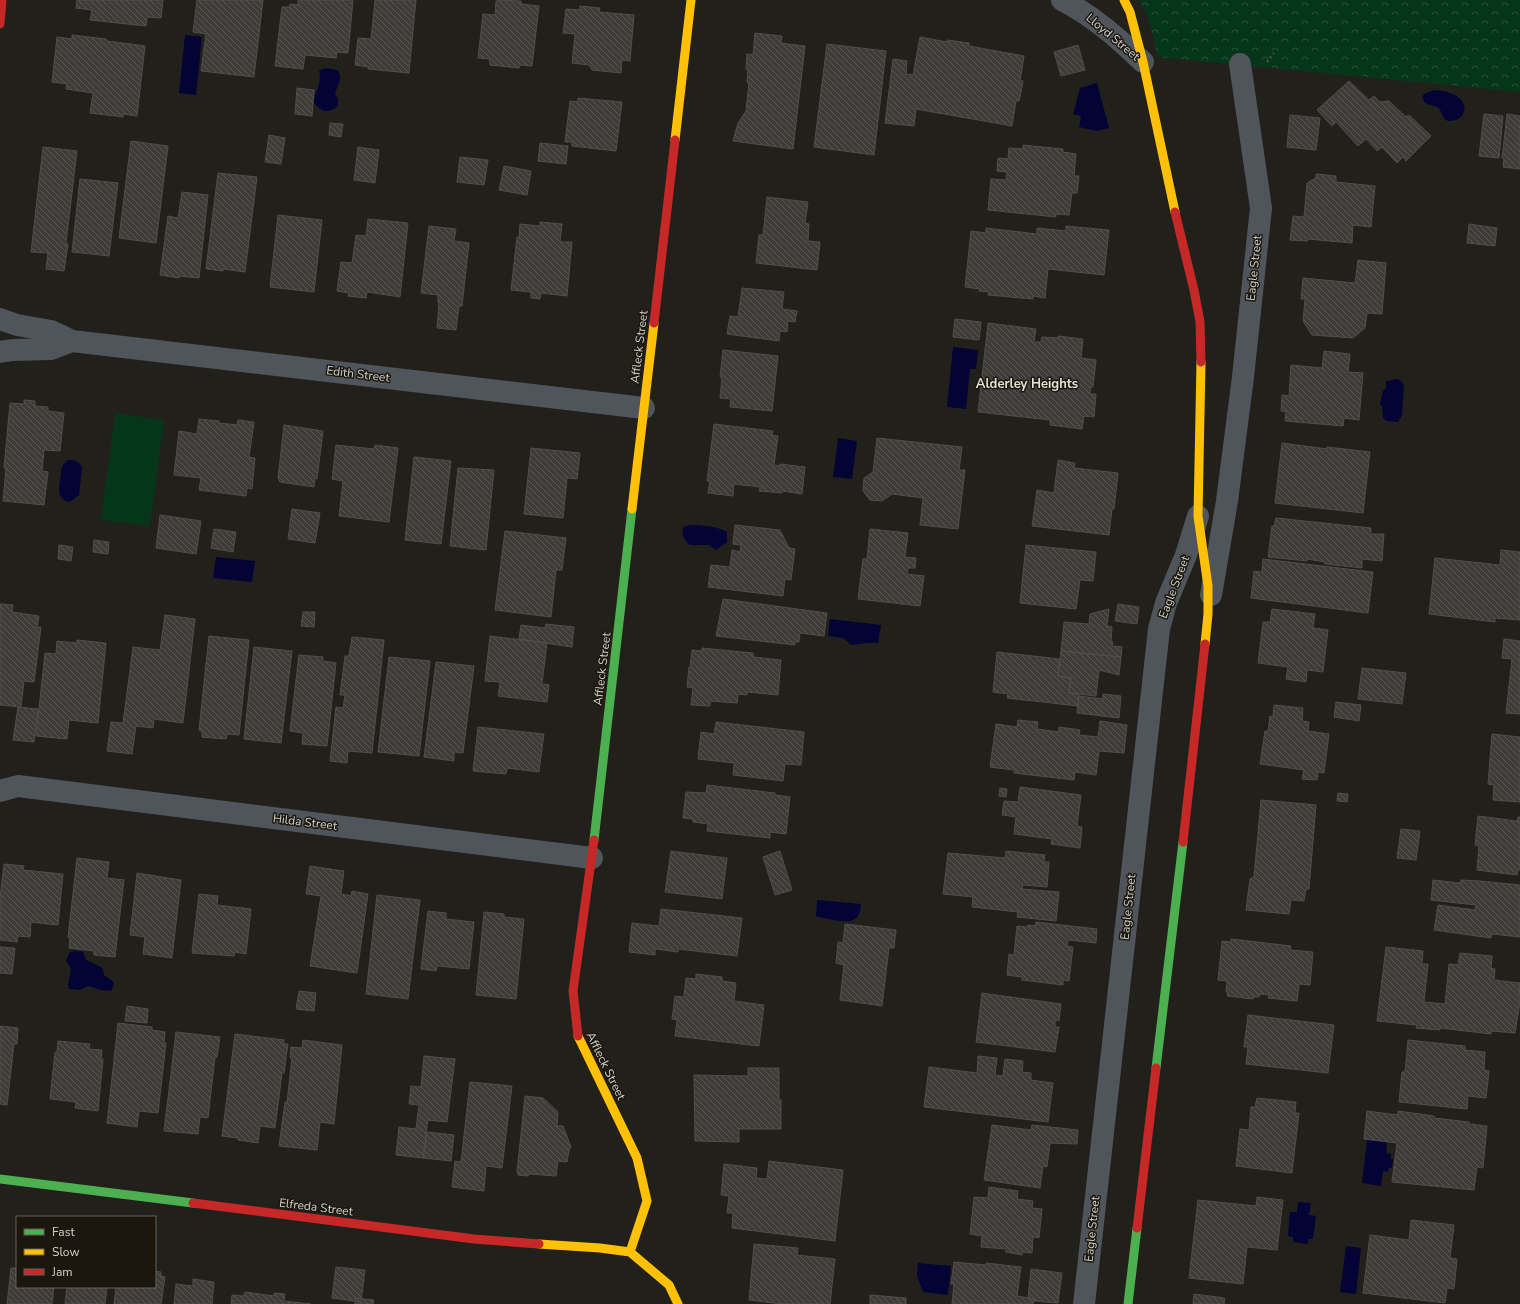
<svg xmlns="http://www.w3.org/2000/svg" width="1520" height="1304" viewBox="0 0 1520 1304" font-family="'Nunito Sans',sans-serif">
  <defs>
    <pattern id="park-crowns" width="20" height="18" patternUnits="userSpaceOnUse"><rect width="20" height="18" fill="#063619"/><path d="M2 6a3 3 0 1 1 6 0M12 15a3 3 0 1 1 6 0" fill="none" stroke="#2a5239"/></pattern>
    <pattern id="building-back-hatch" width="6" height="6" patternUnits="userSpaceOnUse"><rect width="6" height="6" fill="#3e3c38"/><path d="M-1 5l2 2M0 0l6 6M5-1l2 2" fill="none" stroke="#595754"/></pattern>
  </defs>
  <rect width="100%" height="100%" fill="#22201b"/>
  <path fill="#063619" d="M115 413 164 420 150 526 101 520Z"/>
  <path fill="url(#park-crowns)" d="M1139 0H1520V92L1158 57C1153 38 1150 17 1139 0Z"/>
  <path fill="#030336" d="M185 35 202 37 196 95 179 93Z
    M326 68 337 70C344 78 337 85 335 94L338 99V106C328 114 322 112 314 103 314 92 323 82 319 71L322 69Z
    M1097 83 1109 128 1097 131 1079 127 1081 116 1073 114 1080 88Z
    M1434 90C1443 91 1451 92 1458 97 1471 107 1463 122 1448 121 1441 118 1443 112 1438 108 1434 105 1429 105 1425 103L1422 97 1424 94Z
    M953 347 978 350 976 369H970L966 409 947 407Z
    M1398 379 1402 382 1404 386 1402 415 1398 422 1386 421 1383 417 1382 407 1380 404 1383 391 1386 388V381Z
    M838 438 857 441 852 479 833 477Z
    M68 460C75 460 80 461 82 468L79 495 70 502C57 501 59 489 60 480 61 476 61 471 62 467 63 464 66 462 68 460Z
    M691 525C702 525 717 526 727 532V542L716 550 709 545H690C684 541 681 533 683 527Z
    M216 557 255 561 252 582 213 578Z
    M830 619 881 625 878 643C868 642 861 644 851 645L843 638 828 636Z
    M817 900 861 904C860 910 860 916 855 919 848 925 824 918 816 916Z
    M75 951 83 952 86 960 99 966 103 969 104 975 114 982 113 987 111 991 101 990 88 986 80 990 69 989 68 985 71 969 66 960 70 952Z
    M1367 1140 1387 1142 1386 1153 1391 1154V1159H1393L1392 1168H1389L1388 1172 1383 1171 1381 1186 1362 1183Z
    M1298 1202 1311 1203 1309 1215 1316 1216 1313 1239H1308V1244L1293 1242V1237L1288 1236 1290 1212H1297Z
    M1346 1246 1361 1248 1356 1294 1340 1292Z
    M918 1263 951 1266 948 1295 923 1292 917 1275Z"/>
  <path fill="url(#building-back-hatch)" stroke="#504e4a" d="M77 0H163L161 18 147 17 146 26 90 20 92 10 76 8Z
    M197 0H263L254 77 201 71 206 34 193 32Z
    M298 0H353L348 53 337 52 336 58 305 55 303 69 275 66 282 7H289L290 4 298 5Z
    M375 0H416L409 73 368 69 369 67 355 65 358 38 371 39Z
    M498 0 521 1V4L539 6 532 66 520 65 519 68 490 65 489 59 478 58 483 14 495 15 496 1H498Z
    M580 6 600 8 599 12 634 15 630 61 622 60 621 73 592 70 589 65 572 63 575 34 563 33 566 9 580 10Z
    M755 33 782 36 781 43 805 46 793 149 733 141 738 123 746 111 749 82H747L748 69H746L747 54 753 55Z
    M72 35 106 39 107 41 145 46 137 116 123 114V117L90 113 93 93 66 89 67 84 52 82 57 37 72 39Z
    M920 37 947 42V40L969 43V46L1024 56 1020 81H1023L1021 92 1019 101H1016L1012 126 916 109 914 126 885 123 893 59 907 61 906 74 913 75Z
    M827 44 886 51 874 155 814 147Z
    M1078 45 1085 70 1061 76 1054 52Z
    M1349 81 1369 100 1374 96 1380 102 1389 101 1406 117 1409 115 1431 136 1406 161 1403 157 1397 163 1382 147 1377 151 1366 139 1358 146 1336 122 1332 126 1317 110Z
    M297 88 314 90 312 116 295 114Z
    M578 98 622 102 616 151 572 146V142H565L570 101 577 102Z
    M1484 114 1503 116 1499 158 1479 156Z
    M1507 114 1520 116V169L1503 167 1504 159 1502 158Z
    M1290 115 1320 118 1316 150 1287 147Z
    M330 123 343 124 341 137 329 135Z
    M269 135 285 138 281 164 265 162Z
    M131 141 168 146 156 243 119 238Z
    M540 143 568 146 566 164 538 161Z
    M1023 145 1063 149V152L1076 154 1074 176H1079L1077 193H1072L1069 215 1056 214V217L988 210 991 179 1006 180 1007 172 997 171 998 158 1008 159 1009 148 1023 149Z
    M43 147 77 151 66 243 68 244 64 271 46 269 48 253 31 252Z
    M358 147 379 150 375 183 354 180Z
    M460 157 488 160 484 185 457 182Z
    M504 166 531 171 527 195 499 190Z
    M218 173 257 177 245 272 223 269V271L206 269Z
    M1316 174 1336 176V182L1375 186 1371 227 1353 225 1352 243 1308 239 1307 241 1290 240 1293 216 1304 217 1307 183 1316 178Z
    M80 179 118 183 109 256 72 252Z
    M182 192 208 195 199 278 179 276V278L160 275 168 216 178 218Z
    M767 197 808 202 805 223 809 224 808 241 820 242 817 270 756 263 759 235H763Z
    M278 215 322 220 314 292 270 287Z
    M368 219 408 223 400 297 367 292 366 298 348 296 349 293 337 291 341 262 352 263 356 235 366 236Z
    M540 222 562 224 560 242H572L567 296 541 293 540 299 531 298V292L511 290 517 237H519L520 224 540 226Z
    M1469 224 1497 228 1495 246 1467 243Z
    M429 226 456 229 454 241 469 243 462 306H459L456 330 437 328 439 303H438V295L421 293Z
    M1066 226 1109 230 1104 275 1048 269 1045 298 1033 296V299L988 295 989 292 979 291 980 289 965 287 971 231 986 233V228L1037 234V228L1066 231Z
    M1358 260 1386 263 1382 314 1367 313 1365 328 1353 338 1312 335 1303 321 1305 299H1301L1303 278 1355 283Z
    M742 288 784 292 782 309 797 311 795 322 788 321 787 332 780 331 779 341 727 334 730 316 738 317Z
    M955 319 981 322 979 340 953 337Z
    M988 323 1036 329 1034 342H1041L1042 337 1058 338V336L1083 339 1081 358 1096 360 1093 387H1091L1090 394H1096L1094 417 1084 416 1082 429 1050 425V420L978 412Z
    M723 350 778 356 772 411 730 407 731 399 720 398 722 377H720Z
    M1324 351 1350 354 1348 372 1363 373 1359 420 1344 418 1343 426 1285 421 1286 412 1281 411 1282 395 1289 396 1291 365 1322 368Z
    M24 400 35 401V406L48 407V411L64 413 60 451 44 450 42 471 48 472 44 505 3 501 6 468H4L10 403 24 404Z
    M199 419 219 421V423L237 425 238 420 254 422 249 457 255 458 252 489 247 488 246 496 199 490 201 478 174 475 179 431 197 434Z
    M714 424 773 431 772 435 778 436 774 465 780 466V464L805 467 802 494 782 491V493L759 491 760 487 734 484 733 496 708 493 710 481H707Z
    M284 425 323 431 317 479 315 478 314 487 280 482 278 478Z
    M877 438 962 447 959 470H965L958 529 920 525 923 498 892 494 882 501 870 500 863 491 864 478 873 472Z
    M1282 443 1327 449V447L1370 452 1363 513 1275 503Z
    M336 445 374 449 375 445 398 448 389 522 339 516 343 481 332 479Z
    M531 448 580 453 577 479 567 478 563 518 524 514Z
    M414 457 451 461 441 544 405 540Z
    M1058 460 1075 463 1074 468 1118 473 1114 509H1112L1109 535 1032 526 1037 490 1054 493Z
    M458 468 494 470 486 550 450 546Z
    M292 509 320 513 315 543 288 539Z
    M160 515 201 521 196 554 156 548Z
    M1276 518 1371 528V534H1384L1382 561 1362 559V568L1325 564V562L1307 559V561L1268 557 1272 526H1274Z
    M735 525 780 530 789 548 795 549 791 580 785 579 783 596 708 587 711 565 730 567 732 550 740 552 741 545 733 544Z
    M214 529 236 532 233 552 211 548Z
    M870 529 908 533 905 557 916 558 915 568H908L907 574 924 576 920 606 858 599 863 559H867Z
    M505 531 566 538 562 570H556L551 617 495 610Z
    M94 540 109 542 108 554 93 552Z
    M59 545 73 547 71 561 58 559Z
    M1026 545 1096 552 1093 581 1080 580 1076 609 1020 603Z
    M1501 550 1520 552V620L1495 618V622L1429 614 1435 558 1500 565Z
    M1263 559 1373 572 1368 613 1251 598 1254 571 1262 572Z
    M723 599 827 613 824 636 800 633 799 642H795V645L716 636Z
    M0 604 13 605 12 612 39 616 37 627H41L34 682 24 681 21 707 0 705Z
    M1118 604 1139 607 1137 624 1115 621Z
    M1109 609 1107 626 1112 627 1111 642H1113L1112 646 1122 647 1121 657 1061 651 1064 622 1089 624 1090 614Z
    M1272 609 1315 614 1313 628 1328 630 1323 672 1307 670 1306 682 1286 679 1288 667 1258 663 1263 622H1270Z
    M303 612H315L314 627 301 626Z
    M165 615 195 619 183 723 154 719 153 728 136 726 132 754 107 751 111 722 123 723 133 647 160 650Z
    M546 624 574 627 572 647 519 639 521 625 545 628Z
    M209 636 249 640 239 735 227 734 226 739 202 737V731L199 730Z
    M490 636 547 643 542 684 549 685 547 702 498 696 500 682 485 681Z
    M352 637 384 640 372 753 348 751 347 763 330 761 336 707 343 708 345 695H340L345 656H349Z
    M1504 639 1520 641V714L1506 713 1512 659 1502 658Z
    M77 640 106 643 98 723 69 720 67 739 36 736 45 653 56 654 57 641 77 643Z
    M254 647 292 651 281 743 244 739Z
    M702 648 753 653V657L781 660 778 695 747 692V695L738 694 737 703 710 701V706L691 705 693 688 687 687 689 667 690 668 692 650 702 651Z
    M1061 651 1121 657 1119 675 1099 670 1096 696 1069 693 1071 678 1058 676Z
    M997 652 1060 659 1058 676 1071 678 1069 693 1079 694 1078 706 1007 698 1008 694 993 692Z
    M299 655 323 657V661L336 663 327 746 302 744 303 733 290 731Z
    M389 657 430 661 419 756 378 752Z
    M436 662 474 666 463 753 454 752V761L424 757Z
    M1362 668 1406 673 1402 704 1358 699Z
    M1103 694 1121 696 1119 718 1077 713 1079 696 1103 699Z
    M1336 702 1361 705 1359 721 1334 717Z
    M1274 705 1303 708 1302 721 1309 722 1308 731 1329 734 1324 773 1318 772 1317 780 1302 779 1304 770 1260 764 1265 731H1268L1270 716 1273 717Z
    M18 707 38 709 34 742 13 740Z
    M1018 720 1038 722 1037 729 1059 732V727L1080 730 1079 735 1098 737 1100 721 1127 725 1124 753 1099 751 1096 775 1075 772 1074 780 1014 773V770L990 767 996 724 1017 727Z
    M716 722 804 732 801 765 785 764 783 781 733 775 734 763 698 759 701 732 714 734Z
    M478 727 544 734 539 772 507 768 506 774 473 771Z
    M1492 734 1520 737V802L1493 800 1494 785 1488 784Z
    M707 785 775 793V795L790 797 786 834 770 832V838L707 831 708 824 693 822V819L683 818 686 792 706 793Z
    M1020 787 1081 795 1077 826 1082 827 1080 848 1051 844 1052 839 1014 834 1016 817 1002 815 1004 801 1018 802Z
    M1000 788 1007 789 1006 797 999 796Z
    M1338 793 1348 794 1347 802 1337 801Z
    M1261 800 1316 805 1309 889H1306L1304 901 1291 900 1289 914 1246 910 1250 879 1254 877Z
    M1478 816 1517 821 1518 817H1520V870H1518L1517 875 1477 870 1479 846 1475 845Z
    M1401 829 1420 831 1416 860 1397 858Z
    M671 851 727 858 722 899 665 892Z
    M780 851 792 890 775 895 763 857Z
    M1006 851 1045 855 1044 862H1049L1047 887 1023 885 1022 889 1059 892 1056 921 1017 917 1018 912 972 907 973 897 943 894 948 853 1005 858Z
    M77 858 109 862 107 878 124 880 115 957 94 955V951L69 948 70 937H68Z
    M4 864 24 866 23 870 63 874 58 925 31 922 30 937 18 936 17 942 0 940V898Z
    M310 866 344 871 341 894 351 896 352 891 368 894 357 973 310 966 321 896 306 894Z
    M137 873 181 880 172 958 143 954 145 937 130 935Z
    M1433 880 1460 883 1461 880 1480 881 1520 885V937L1492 934 1491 938 1434 930 1438 905 1475 910 1476 905 1431 900Z
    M199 894 218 896 217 905 251 909 246 954 235 952 234 956 192 953Z
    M377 895 420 900 408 999 366 994Z
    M661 909 742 918 737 956 678 949V952L655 949V955L629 952 632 923 659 926Z
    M428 911 446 913V919L474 922 469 969 437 966 436 971 421 969Z
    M484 912 504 914V917L524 919 516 999 476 995Z
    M1036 922 1097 929 1096 943 1068 940 1067 946 1073 947 1069 981 1063 980V985L1022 980V977L1007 975 1009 954 1014 955 1017 926 1027 927 1028 925 1035 926Z
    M845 924 896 930 894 948H889L882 1006 840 1000 844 965 836 963 838 942 843 943Z
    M1231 939 1291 946 1290 950 1313 952 1310 985 1299 984 1297 1001 1268 998 1269 995 1260 994 1259 997H1253V999L1227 996 1228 992H1226L1227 981 1218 980 1222 941 1231 942Z
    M0 947 15 948 12 974 0 973Z
    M1386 947 1423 951 1422 964H1428L1424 1002 1445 1004 1449 964 1458 965 1460 953 1492 956 1491 968 1495 969 1494 980 1520 983 1519 999H1520V1002L1515 1033 1491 1031V1034L1440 1028V1030L1416 1028 1417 1025 1377 1021Z
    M696 974 722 977V981L736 983 734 1001 764 1005 759 1046 675 1036 677 1020 672 1019 675 996 684 997 686 978 696 979Z
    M299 991 316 993 314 1011 296 1009Z
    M982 993 1061 1004 1059 1021 1055 1020V1027H1059L1055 1052 976 1042Z
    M127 1006 148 1009 147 1023 125 1021Z
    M1248 1015 1334 1025 1328 1073 1246 1064 1248 1047H1244Z
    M118 1023 152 1027V1030L165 1032 164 1043H166L158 1113 139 1111 137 1127 107 1123Z
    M0 1026 18 1028 17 1044H14L7 1105 0 1104Z
    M176 1032 220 1037 217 1057H215L208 1118 200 1117 198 1134 164 1131Z
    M235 1034 284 1040V1044H288L284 1073H282L275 1128 260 1126 258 1143 238 1140V1138L222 1136Z
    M303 1040 342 1045 334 1124 320 1122 317 1150 279 1146 285 1102H287L292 1058H290L291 1047 302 1048Z
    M1408 1040 1465 1046V1050L1485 1052 1484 1070 1489 1071 1486 1098 1468 1096 1467 1109 1399 1102 1402 1072H1405Z
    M58 1041 90 1044 89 1049 102 1050 101 1058 103 1059 98 1111 75 1108 76 1102 50 1099 55 1052H57Z
    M424 1056 455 1059 447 1122 428 1120 423 1158 396 1155 399 1127 416 1129 419 1105 409 1104 411 1086 421 1087Z
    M978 1056 997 1058 995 1075 1003 1076 1005 1059 1023 1061 1022 1072 1031 1073V1080L1053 1083 1048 1122 924 1107 929 1067 977 1073Z
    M748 1068H779V1099L781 1100V1129H739V1142L695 1141 694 1075 748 1076Z
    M470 1082 512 1086 502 1168 486 1166 484 1191 452 1187 455 1161 461 1162Z
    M525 1096 543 1098 558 1112 557 1126H563L571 1147 569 1150 567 1162 558 1161 556 1176 529 1174 528 1176 518 1175V1172H517Z
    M1257 1098 1296 1102 1295 1113H1299L1292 1173 1236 1166 1240 1129 1249 1130 1251 1107H1255Z
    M1367 1111 1398 1115V1111L1434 1116V1118L1469 1122V1124L1487 1126 1483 1168 1477 1167 1474 1190 1392 1182 1397 1143 1364 1139Z
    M992 1125 1031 1130 1032 1125 1078 1130 1077 1144 1050 1143 1047 1167 1043 1166 1040 1188 984 1180Z
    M427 1132 454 1135 451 1161 423 1158Z
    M769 1161 843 1170 835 1241 732 1228 733 1213H727L729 1196 721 1195 724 1164 757 1168 756 1178 767 1179Z
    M989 1187 1018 1191 1017 1199 1033 1201 1032 1208 1042 1209 1039 1238 1033 1237 1032 1253 1023 1252 1022 1255 1006 1252V1249L981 1247 982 1236 970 1234 974 1197 988 1198Z
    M1257 1197 1283 1200 1277 1250 1247 1247 1243 1284 1189 1278 1198 1200 1256 1206Z
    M1411 1220 1454 1225 1450 1258 1457 1259 1456 1270 1454 1289 1447 1288 1445 1303 1363 1293 1370 1235 1409 1240Z
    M754 1244 798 1248 797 1255 835 1259 830 1304H782L749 1300Z
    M954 1262 986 1265V1263L1021 1267 1017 1296 1034 1299 1033 1304H952L954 1284H951Z
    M336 1267 365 1270 361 1302 332 1298Z
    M11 1268H17V1287H54L52 1304H7Z
    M1031 1269 1062 1273 1058 1303 1034 1301V1299L1028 1298Z
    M155 1271 161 1272V1276L165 1277 161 1304H114L116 1287H155Z
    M193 1279 214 1282 212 1304H174L176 1284 193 1286Z
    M67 1287H107L105 1304H65Z
    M245 1292 274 1296V1293L285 1294 284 1301 311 1304H231L232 1295 244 1296Z
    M1194 1294 1225 1298 1224 1304H1193Z
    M870 1295 906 1298V1304H870Z
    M355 1298 374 1300 373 1304H355Z"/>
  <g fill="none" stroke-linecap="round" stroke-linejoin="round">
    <path stroke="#4e5154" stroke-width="2.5" stroke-dasharray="2 3" stroke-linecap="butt" d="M1267 62 1274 53"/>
    <path stroke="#4f555b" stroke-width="22" d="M1062 0C1093 16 1118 38 1143 62
      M0 319 17 325 51 331 72 341 644 408
      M0 352 12 350 51 349 72 341
      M1211 595 1227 501 1243 377 1261 208 1240 64
      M0 791 18 786 592 858
      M1084 1304 1159 629 1166 603 1186 555 1198 516"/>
    <path stroke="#4caf50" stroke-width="9" d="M594 840 632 509
      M1156 1068 1183 842
      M0 1179 193 1203
      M1128 1304 1137 1228"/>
    <path stroke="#ffc107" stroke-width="9" d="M1124 0 1130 12 1143 62 1175 212
      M675 140 691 0
      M1201 362 1198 516 1208 586V614L1205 644
      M632 509 654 323
      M578 1036 637 1158 647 1201 630 1252
      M539 1244 600 1248 630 1252
      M630 1252 669 1285 678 1304"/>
    <path stroke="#c62828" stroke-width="9" d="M0 24 2 0
      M1175 212 1194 290 1200 322 1201 362
      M654 323 675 140
      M1183 842 1205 644
      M578 1036 573 991 594 840
      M193 1203 474 1239 539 1244
      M1137 1228 1156 1068"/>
  </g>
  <g text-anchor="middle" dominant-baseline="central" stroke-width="3" stroke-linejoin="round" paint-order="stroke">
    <g font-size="12" fill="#d6d3ce" stroke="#1b170f">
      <text transform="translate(1113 37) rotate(40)">Lloyd Street</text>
      <text transform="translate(1254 268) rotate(-84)">Eagle Street</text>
      <text transform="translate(639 347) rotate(-83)">Affleck Street</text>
      <text transform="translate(358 374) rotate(7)">Edith Street</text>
      <text transform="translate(1174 587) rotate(-69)">Eagle Street</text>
      <text transform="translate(602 669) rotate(-83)">Affleck Street</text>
      <text transform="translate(305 822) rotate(7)">Hilda Street</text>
      <text transform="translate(1128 907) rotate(-84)">Eagle Street</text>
      <text transform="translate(606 1066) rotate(64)">Affleck Street</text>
      <text transform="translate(316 1207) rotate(7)">Elfreda Street</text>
      <text transform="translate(1092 1229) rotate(-84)">Eagle Street</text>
    </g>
    <g font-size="13" font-weight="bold" fill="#e7e2d6" stroke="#1b170f">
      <text x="1027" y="384">Alderley Heights</text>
    </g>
  </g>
  <rect x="16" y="1216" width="140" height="72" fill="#1b170f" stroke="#66625b"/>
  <rect x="24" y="1229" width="20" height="6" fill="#4caf50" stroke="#66625b"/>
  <text x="52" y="1236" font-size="12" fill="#d6d3ce">Fast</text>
  <rect x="24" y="1249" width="20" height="6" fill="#ffc107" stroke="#66625b"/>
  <text x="52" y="1256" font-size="12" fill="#d6d3ce">Slow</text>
  <rect x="24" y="1269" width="20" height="6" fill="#c62828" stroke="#66625b"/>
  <text x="52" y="1276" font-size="12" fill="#d6d3ce">Jam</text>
</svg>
